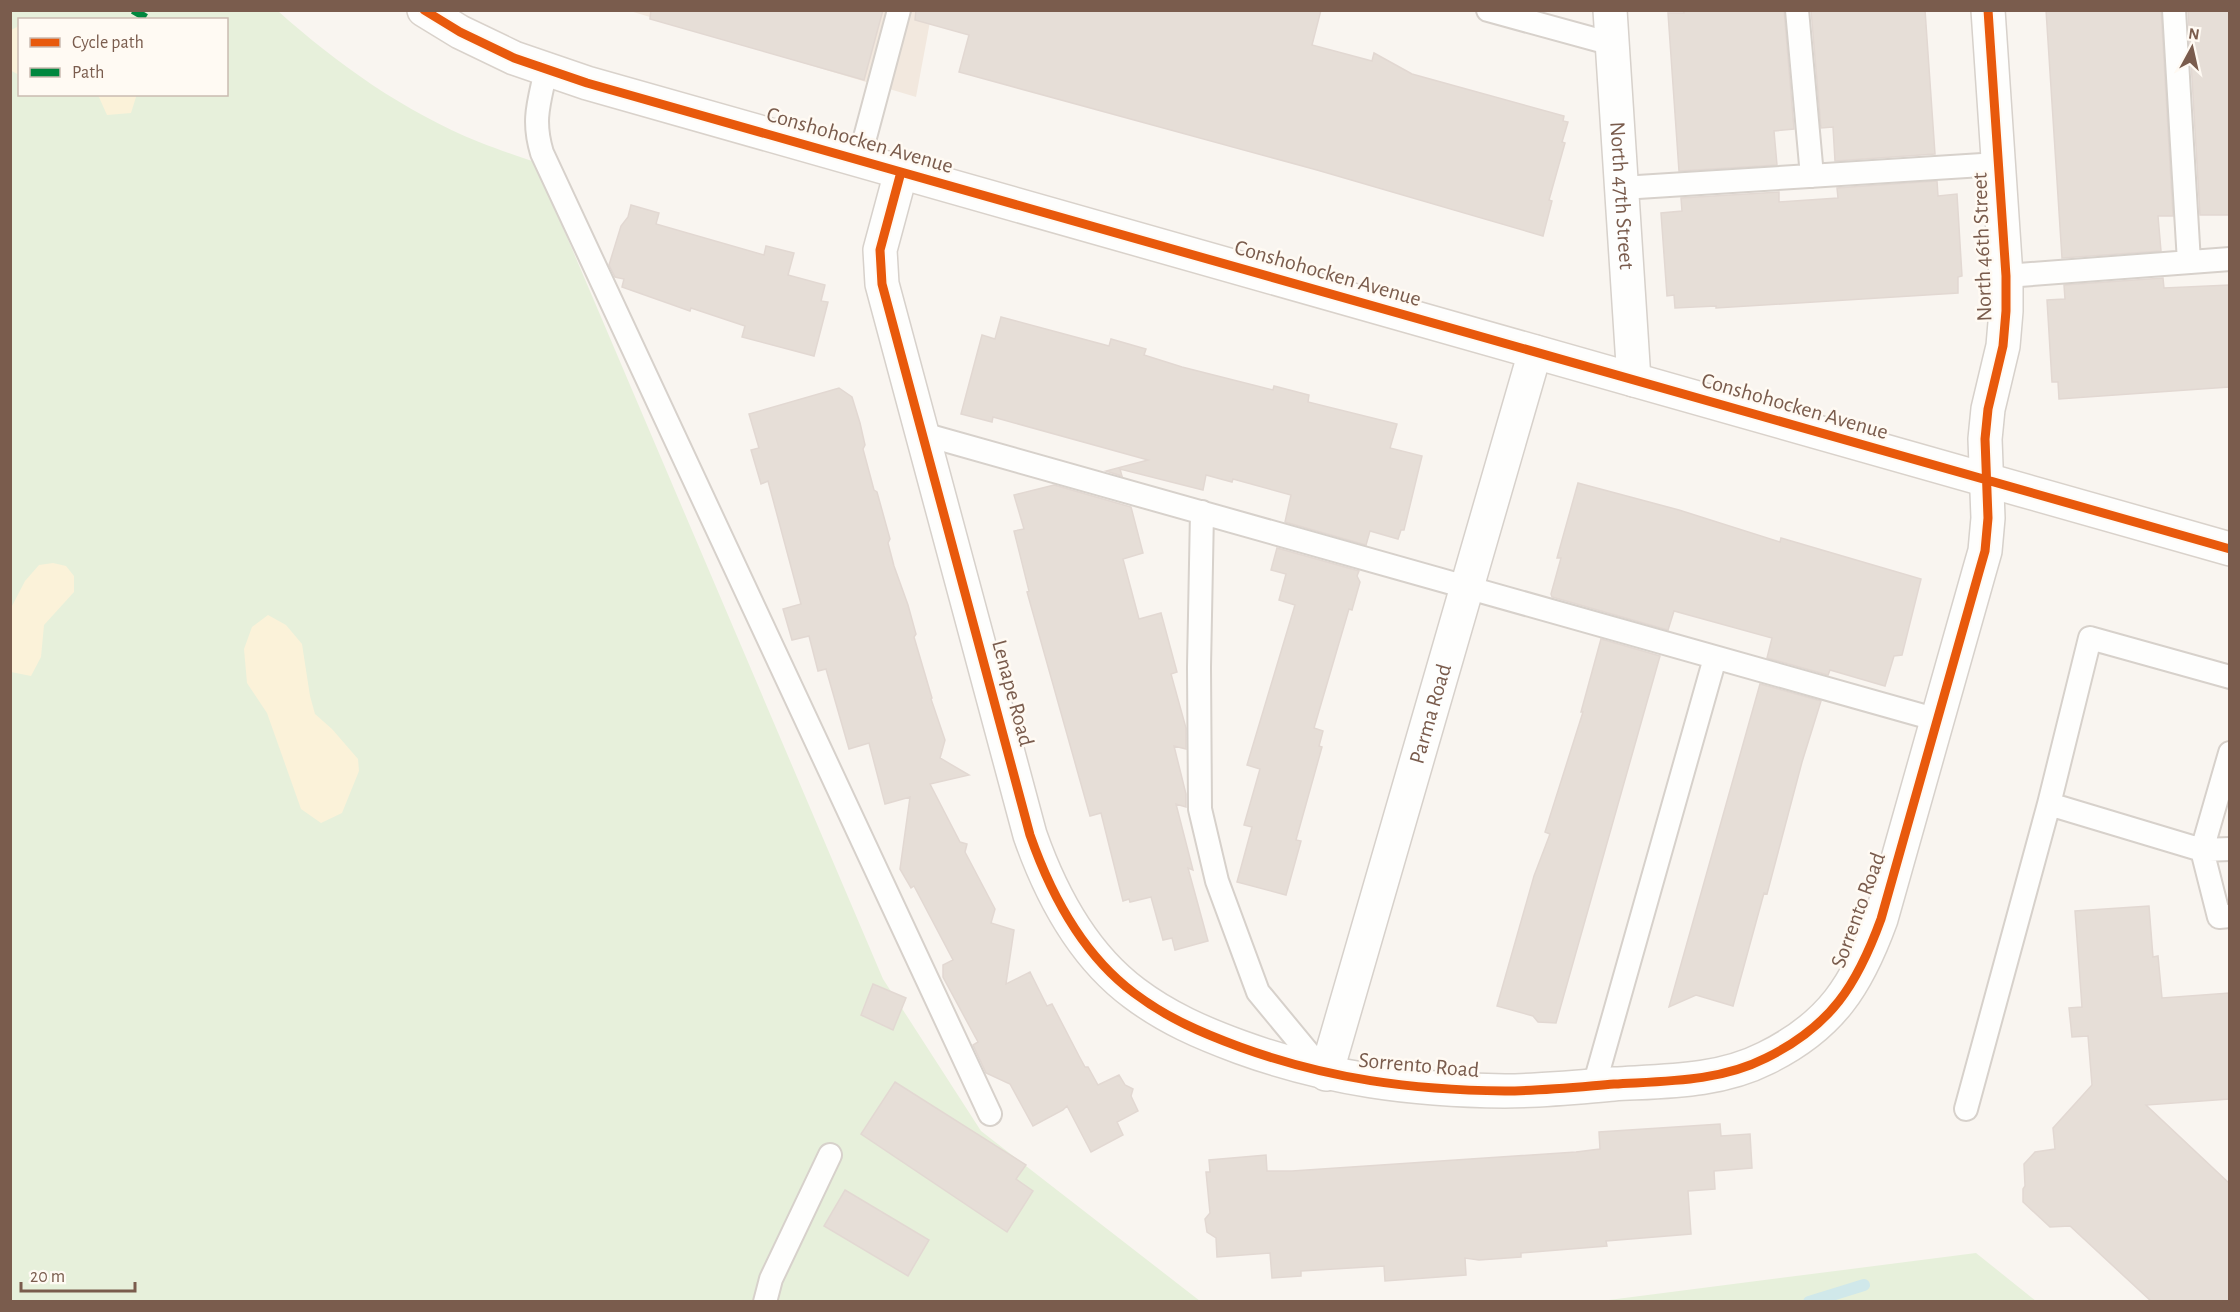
<svg xmlns="http://www.w3.org/2000/svg" width="2240" height="1312" viewBox="0 0 2240 1312" font-family="'Alegreya Sans',sans-serif">
  <rect width="100%" height="100%" fill="#f9f5f0"/>
  <path fill="#f2e8de" d="M630 11H932L916 97Z"/>
  <path fill="#e7f0db" fill-rule="evenodd" d="M10 11H278C337 64 405 112 479 142 497 149 517 156 535 162L883 979 981 1131 1200 1301H11ZM20 20H226V94H20Z
    M1976 1253 2036 1301H1601Z"/>
  <path fill="#fbf2d9" d="M19 26V75L10 70 11 30Z
    M98 95H136V97L131 113 107 115Z
    M53 563 66 566 74 576V592L44 625 41 657 31 676 11 672V608L25 581 39 565Z
    M268 615 286 625 302 644 310 696 315 714 332 729 358 759 359 771 342 813 321 823 301 809 267 713 247 683 244 649 252 627Z"/>
  <g fill="none" stroke-linecap="round" stroke-linejoin="round">
    <path stroke="#d0e8ea" stroke-width="12" d="M1809 1302 1864 1285"/>
  </g>
  <path fill="#e6ded7" stroke="#e2d8d2" stroke-width="1.5" d="M651 10H883L864 80 650 19Z
    M916 10H1321L1312 45 1372 61 1374 53 1412 74 1564 116 1563 121 1568 122 1562 142 1565 143 1549 200 1552 201 1543 236 1317 170 959 72 969 35 915 20Z
    M1683 10H1784L1794 129 1774 131 1777 165 1679 171 1668 13H1684Z
    M1811 10H1925L1935 154 1835 161 1833 127 1821 128Z
    M2046 10H2161L2173 216H2158L2161 251 2062 258Z
    M2188 10H2229V215H2200Z
    M1937 181 1938 196 1957 194 1962 276 1958 277V293L1716 308V306L1675 308 1674 295 1667 296 1661 213 1682 211 1681 198 1779 192V202L1838 198 1837 188Z
    M631 205 659 213 656 224 764 255 766 246 794 253 788 275 825 285 821 301 828 302 814 356 742 337 745 326 691 308 690 311 622 287 624 279 615 277 609 265 621 226 628 217Z
    M2163 278 2164 288 2229 285V387L2059 399 2058 382H2052L2047 300 2065 299 2064 285Z
    M1001 317 1109 346 1111 339 1146 349 1144 355 1182 367 1273 390 1274 386 1309 395 1308 402 1397 424 1390 448 1422 456 1404 530H1401L1398 539 1370 531 1366 545 1285 522 1291 495 1233 479 1232 482 1206 475 1203 490 1120 469 1122 476 1106 471 1148 460 993 417 992 422 961 414 982 335 995 339Z
    M839 388 852 397 860 423 865 445 863 449 874 490 877 492 890 539 888 543 894 566 908 605 916 634 914 637 932 698 931 699 945 740 940 758 969 775 930 784 960 842 967 844 965 852 995 909 991 923 1014 930 1006 984 1030 972 1047 1006 1052 1004 1079 1056 1085 1067H1088L1098 1085 1119 1075 1125 1085 1133 1089 1131 1096 1138 1111 1117 1122 1123 1135 1091 1152 1067 1106 1063 1110 1033 1126 1010 1084 986 1073 973 1045 978 1042 943 977V965L953 960 914 886 911 888 900 869 910 797 885 804 869 743 849 749 826 669 818 671 809 636 792 640 783 609 801 604 768 481 761 484 751 450 759 448 749 414Z
    M1578 483 1679 510 1780 542 1781 538 1921 579 1902 655 1894 656 1885 686 1830 670 1828 675 1767 658 1772 638 1674 611 1668 630 1552 597 1551 594 1561 558H1557Z
    M1054 485 1131 507 1143 553 1123 559 1139 619 1161 613 1177 672 1171 674 1186 728V749L1174 746 1186 794V807L1176 804 1193 870 1188 868 1208 941 1175 950 1172 938 1163 940 1151 897 1130 902 1129 899 1123 901 1101 813 1090 816 1027 592 1029 591 1014 531 1024 529 1014 495Z
    M1277 548 1359 571 1357 576 1360 582 1352 610 1349 609 1314 728 1323 731 1319 746 1322 747 1296 840 1301 841 1286 895 1237 882 1252 827 1244 825 1260 769 1247 765 1295 605 1279 600 1286 574 1271 570Z
    M1601 639 1660 656 1556 1023 1538 1022 1533 1016 1497 1006 1534 876 1550 834 1545 832 1583 712H1581Z
    M1760 684 1821 701 1802 762 1767 894 1764 893 1733 1006 1696 995 1669 1007Z
    M2149 906 2153 957 2158 956 2162 998 2229 993V1099L2146 1105 2229 1183V1302H2152L2070 1226 2050 1227 2023 1202V1189L2025 1186 2024 1164 2035 1152 2055 1149 2053 1128 2092 1085 2088 1036 2072 1037 2069 1008 2082 1007 2075 911Z
    M873 984 906 998 893 1030 861 1015Z
    M895 1082 1026 1165 1016 1179 1033 1191 1007 1232 861 1134Z
    M1720 1124 1721 1136 1750 1134 1752 1168 1714 1171 1715 1189 1688 1191 1691 1234 1606 1241 1607 1246 1521 1253V1257L1479 1260 1465 1258 1466 1275 1385 1281 1384 1266 1301 1271V1276L1272 1278 1270 1253 1217 1257 1216 1238 1207 1232 1205 1219 1210 1213 1206 1172H1210L1209 1160 1266 1155 1267 1171H1292L1576 1152 1600 1149 1599 1132Z
    M845 1190 929 1240 908 1276 824 1226Z"/>
  <g fill="none" stroke-linecap="round" stroke-linejoin="round">
    <defs>
      <path id="lane" d="M1488 10 1612 44
        M1797 10 1812 176
        M2174 10 2189 262
        M546 70C539 103 532 120 542 153L990 1114
        M859 160 899 10
        M1622 188 1998 164
        M2006 276 2230 259
        M923 434 1938 720
        M1202 512 1199 667 1200 809 1217 881 1258 992 1325 1073
        M2230 753 2202 850 2219 917 2230 916
        M2049 804 2090 638 2230 677
        M1594 1086 1715 658
        M1966 1109 2049 804 2202 850 2230 849
        M765 1302 771 1279 830 1155"/>
      <g id="street">
        <path id="s1" d="M1610 10 1634 380"/>
        <path d="M901 172 880 250 882 284 1030 835C1051 895 1083 955 1134 993 1167 1018 1202 1033 1240 1047 1328 1079 1412 1090 1505 1091 1541 1091 1578 1087 1614 1084 1665 1081 1719 1082 1766 1058 1831 1026 1857 985 1881 919L1979 572 1985 551 1988 518 1985 439 1988 409 2003 346 2006 311V276L1988 10"/>
        <path id="s2" d="M1326 1074 1535 352"/>
      </g>
      <path id="secondary" d="M424 10 460 32 514 58 587 83 2230 549"/>
    </defs>
    <use href="#lane" stroke="#d7d1cb" stroke-width="26"/>
    <use href="#street" stroke="#d7d1cb" stroke-width="36"/>
    <use href="#secondary" stroke="#d9d2cb" stroke-width="36"/>
    <use href="#lane" stroke="#fefefd" stroke-width="22"/>
    <use href="#street" stroke="#fefefd" stroke-width="33"/>
    <use href="#secondary" stroke="#fefefd" stroke-width="33"/>
    <path stroke="#00873e" stroke-width="8" stroke-dasharray="15 8" stroke-linecap="butt" d="M133 10 150 20"/>
    <defs>
      <path id="cycleway" d="M424 10 460 32 514 58 587 83 2230 549
        M901 172 880 250 882 284 1030 835C1051 895 1083 955 1134 993 1167 1018 1202 1033 1240 1047 1328 1079 1412 1090 1505 1091 1541 1091 1578 1087 1614 1084 1665 1081 1719 1082 1766 1058 1831 1026 1857 985 1881 919L1979 572 1985 551 1988 518 1985 439 1988 409 2003 346 2006 311V276L1988 10"/>
    </defs>
    <use href="#cycleway" stroke="#fffaf3" stroke-width="13"/>
    <use href="#cycleway" stroke="#e8590c" stroke-width="9"/>
  </g>
  <g text-anchor="middle" dominant-baseline="central" stroke-width="5" stroke-linejoin="round" paint-order="stroke">
    <g font-size="22" fill="#7a5c4d" stroke="#fffaf3">
      <text transform="translate(860 140) rotate(16)">Conshohocken Avenue</text>
      <text stroke="none"><textPath href="#s1" startOffset="186">North 47th Street</textPath></text>
      <text transform="translate(1982 247) rotate(-92)">North 46th Street</text>
      <text transform="translate(1328 273) rotate(16)">Conshohocken Avenue</text>
      <text transform="translate(1795 406) rotate(16)">Conshohocken Avenue</text>
      <text transform="translate(1013 693) rotate(75)">Lenape Road</text>
      <text stroke="none"><textPath href="#s2" startOffset="375">Parma Road</textPath></text>
      <text transform="translate(1858 910) rotate(-70)">Sorrento Road</text>
      <text transform="translate(1419 1065) rotate(5)">Sorrento Road</text>
    </g>
  </g>
  <rect width="2240" height="1312" fill="none" stroke="#7a5c4d" stroke-width="24"/>
  <rect x="18" y="18" width="210" height="78" fill="#fffaf3" stroke="#cabbb1" stroke-width="1.5"/>
  <rect x="30" y="38" width="30" height="9" fill="#e8590c" stroke="#cabbb1" stroke-width="1.5"/>
  <text x="72" y="48" font-size="18" fill="#7a5c4d">Cycle path</text>
  <rect x="30" y="68" width="30" height="9" fill="#00873e" stroke="#cabbb1" stroke-width="1.5"/>
  <text x="72" y="78" font-size="18" fill="#7a5c4d">Path</text>
  <g transform="translate(2192 48) rotate(8)" stroke="#fffaf3" stroke-width="4.5" paint-order="stroke">
  <path d="M0-4.5L10 22L0 15L-10 22Z" fill="#7a5c4d"/>
  <text y="-9" font-size="16" font-weight="bold" text-anchor="middle" fill="#7a5c4d">N</text>
  </g>
  <path d="M21 1282v9h114v-9" fill="none" stroke="#7a5c4d" stroke-width="3"/>
  <text x="30" y="1282" font-size="18" fill="#7a5c4d" stroke="#fffaf3" stroke-width="4.5" paint-order="stroke">20 m</text>
</svg>
